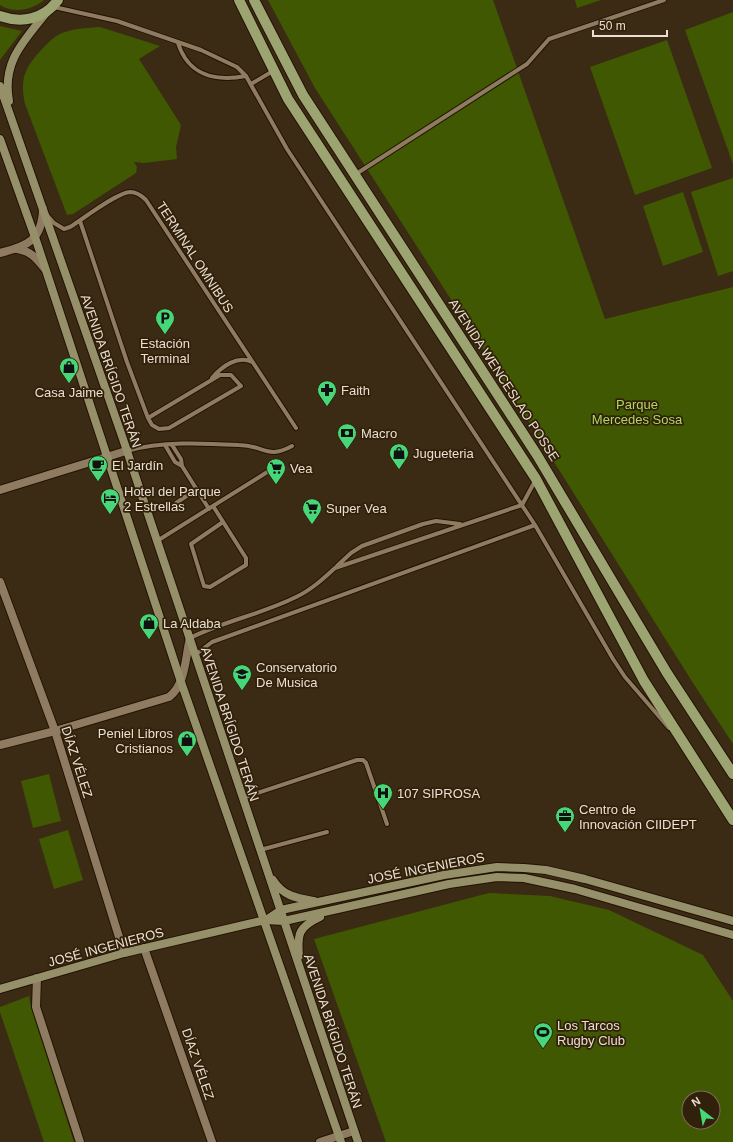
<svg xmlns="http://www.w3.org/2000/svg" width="733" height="1142" viewBox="0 0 733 1142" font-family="Arial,sans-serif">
  <rect width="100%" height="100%" fill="#3c2b14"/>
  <path fill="#3f5801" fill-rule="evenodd" d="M0 0H44C32 10 14 14 0 5Z
    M268 0H493L605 319 733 287V744L693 683 490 360 315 88Z
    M575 0H601L577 8Z
    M733 12V164L685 30Z
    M0 26 22 31 0 60Z
    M100 27 160 46 139 59 181 125 176 147 177 159 144 163 134 162 137 167 136 173 73 214 67 215 25 104C19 76 26 66 45 46 51 40 57 34 65 32 76 28 88 28 100 27Z
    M667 40 712 168 635 195 590 67Z
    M733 178V271L718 276 691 192Z
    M683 192 703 252 663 266 643 206Z
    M49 774 61 821 33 828 21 781Z
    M68 830 83 880 54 889 39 839Z
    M489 893 550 896 609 910 703 955 733 1001V1142H386L314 939ZM689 1098H713V1122H689Z
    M29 996 31 1007 74 1142H44L0 1012V1007Z"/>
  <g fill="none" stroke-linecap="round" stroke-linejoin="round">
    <defs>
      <path id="lane" d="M54 7 117 21 201 50 237 67 246 76 287 149 535 525 613 659 625 677 669 728
        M178 43C188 75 215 82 246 76
        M251 84 273 71
        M356 174 527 64 549 39 664 0
        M47 215 54 223 64 229 70 227C83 219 116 193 130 192 136 192 142 196 146 200L296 428
        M80 221 127 362 148 418 152 425 159 429 169 428 241 386 231 375H220L148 418
        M212 378C222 366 238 355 252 362
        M165 445 175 462 182 466 209 509
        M172 445 181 459 182 466
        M126 451C162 441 202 443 239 445 264 445 267 460 292 446
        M176 503 197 489
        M213 506 246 558V565L210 587 204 586 191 544 223 522
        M157 541 272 469
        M337 566 351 553 362 546 423 524 436 521 460 524
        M190 638C224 621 262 614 296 597 311 590 323 579 335 568L522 505 535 481
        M195 655 212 642 535 525
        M242 798 357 760H363L366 763 387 824
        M260 850 327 832"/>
      <path id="street" d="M17 249C31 251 36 258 45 269
        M0 253C28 246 42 240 43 209
        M0 490 126 451
        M0 582 55 731 124 953
        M0 745 55 731 169 697C186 684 185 658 190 638
        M144 948 212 1142
        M37 978 36 1007 80 1142
        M320 1142 354 1131"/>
      <path id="secondary" d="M0 86 123 439 358 1142
        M9 101C2 62 23 42 46 13
        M0 139 37 243 181 682 341 1142
        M273 880C283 896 296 898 314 901
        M266 920 281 910 444 875 497 867 524 868 546 870 585 879 733 921
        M299 956C297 933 299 927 320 917
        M0 989 124 953 265 920 284 921 449 884 497 877 524 878 575 889 733 935"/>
      <path id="primary" d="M239 0 288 99 536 479 644 681 733 820
        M254 0 303 95 537 455 667 673 733 774
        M0 16C22 24 44 19 58 0"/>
    </defs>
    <use href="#lane" stroke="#221300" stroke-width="6"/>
    <use href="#street" stroke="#221300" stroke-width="10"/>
    <use href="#secondary" stroke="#221300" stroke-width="10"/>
    <use href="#primary" stroke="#221300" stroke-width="12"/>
    <use href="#lane" stroke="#8f7b62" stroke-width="4"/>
    <use href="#street" stroke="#8f7b62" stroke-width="8"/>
    <use href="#secondary" stroke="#95906a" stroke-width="8"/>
    <use href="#primary" stroke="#9ca471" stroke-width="10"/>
  </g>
  <defs>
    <symbol id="parking-pin" viewBox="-11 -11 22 30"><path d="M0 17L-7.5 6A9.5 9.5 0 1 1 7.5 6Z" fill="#46d779" stroke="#31210a"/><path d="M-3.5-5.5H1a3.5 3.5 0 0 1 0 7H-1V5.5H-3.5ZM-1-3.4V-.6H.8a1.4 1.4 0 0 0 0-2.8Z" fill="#111"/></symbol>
    <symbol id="shop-pin" viewBox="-11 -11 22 30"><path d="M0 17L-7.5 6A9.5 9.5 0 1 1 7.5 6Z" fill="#46d779" stroke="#31210a"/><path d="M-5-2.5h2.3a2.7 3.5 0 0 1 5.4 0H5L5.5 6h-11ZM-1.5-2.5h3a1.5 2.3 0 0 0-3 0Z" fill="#111"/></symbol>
    <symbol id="pharmacy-pin" viewBox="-11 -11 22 30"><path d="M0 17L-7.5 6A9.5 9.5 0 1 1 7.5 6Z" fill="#46d779" stroke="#31210a"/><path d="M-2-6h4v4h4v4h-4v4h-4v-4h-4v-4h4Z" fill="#111"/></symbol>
    <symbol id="bank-pin" viewBox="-11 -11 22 30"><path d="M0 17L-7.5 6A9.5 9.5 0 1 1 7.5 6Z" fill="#46d779" stroke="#31210a"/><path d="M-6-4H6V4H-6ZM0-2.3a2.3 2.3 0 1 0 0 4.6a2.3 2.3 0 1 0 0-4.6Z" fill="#111"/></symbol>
    <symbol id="cafe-pin" viewBox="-11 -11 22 30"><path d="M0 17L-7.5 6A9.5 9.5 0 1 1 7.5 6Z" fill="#46d779" stroke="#31210a"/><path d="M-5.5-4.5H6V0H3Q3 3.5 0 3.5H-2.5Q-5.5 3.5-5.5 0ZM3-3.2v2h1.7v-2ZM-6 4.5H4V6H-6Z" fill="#111"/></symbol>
    <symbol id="supermarket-pin" viewBox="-11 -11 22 30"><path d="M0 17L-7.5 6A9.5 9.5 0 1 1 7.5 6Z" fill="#46d779" stroke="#31210a"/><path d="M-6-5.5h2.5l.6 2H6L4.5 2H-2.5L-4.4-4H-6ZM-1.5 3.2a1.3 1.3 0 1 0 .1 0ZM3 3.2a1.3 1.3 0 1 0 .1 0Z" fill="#111"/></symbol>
    <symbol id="hotel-pin" viewBox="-11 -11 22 30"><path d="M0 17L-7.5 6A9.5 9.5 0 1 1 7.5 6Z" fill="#46d779" stroke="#31210a"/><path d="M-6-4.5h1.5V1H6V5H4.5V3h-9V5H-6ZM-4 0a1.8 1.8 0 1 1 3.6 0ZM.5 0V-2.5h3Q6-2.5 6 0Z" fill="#111"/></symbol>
    <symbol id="university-pin" viewBox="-11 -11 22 30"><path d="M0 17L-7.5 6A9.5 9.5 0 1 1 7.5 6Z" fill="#46d779" stroke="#31210a"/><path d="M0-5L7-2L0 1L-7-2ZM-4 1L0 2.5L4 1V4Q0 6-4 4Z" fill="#111"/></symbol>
    <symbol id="hospital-pin" viewBox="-11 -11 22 30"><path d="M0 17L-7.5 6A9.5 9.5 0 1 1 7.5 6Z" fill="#46d779" stroke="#31210a"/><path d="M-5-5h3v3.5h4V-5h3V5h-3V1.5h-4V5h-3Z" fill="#111"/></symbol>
    <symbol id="office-pin" viewBox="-11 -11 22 30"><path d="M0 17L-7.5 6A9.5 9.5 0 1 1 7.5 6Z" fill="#46d779" stroke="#31210a"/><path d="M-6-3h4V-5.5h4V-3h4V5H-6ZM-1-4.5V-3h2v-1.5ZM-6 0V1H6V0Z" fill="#111"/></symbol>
    <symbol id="stadium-pin" viewBox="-11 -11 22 30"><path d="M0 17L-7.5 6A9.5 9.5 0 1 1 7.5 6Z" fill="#46d779" stroke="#31210a"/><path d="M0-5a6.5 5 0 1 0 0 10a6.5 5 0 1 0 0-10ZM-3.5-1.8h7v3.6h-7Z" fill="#111"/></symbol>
  </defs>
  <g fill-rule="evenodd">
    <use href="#parking-pin" x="154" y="307" width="22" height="30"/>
    <use href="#shop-pin" x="58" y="356" width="22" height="30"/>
    <use href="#pharmacy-pin" x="316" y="379" width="22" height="30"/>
    <use href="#bank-pin" x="336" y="422" width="22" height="30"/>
    <use href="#shop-pin" x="388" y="442" width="22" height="30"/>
    <use href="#cafe-pin" x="87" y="454" width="22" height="30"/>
    <use href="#supermarket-pin" x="265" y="457" width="22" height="30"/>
    <use href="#hotel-pin" x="99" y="487" width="22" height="30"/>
    <use href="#supermarket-pin" x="301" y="497" width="22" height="30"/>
    <use href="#shop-pin" x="138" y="612" width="22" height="30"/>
    <use href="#university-pin" x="231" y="663" width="22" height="30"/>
    <use href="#shop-pin" x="176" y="729" width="22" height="30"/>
    <use href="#hospital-pin" x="372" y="782" width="22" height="30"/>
    <use href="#office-pin" x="554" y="805" width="22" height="30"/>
    <use href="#stadium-pin" x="532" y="1021" width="22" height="30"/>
  </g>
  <g text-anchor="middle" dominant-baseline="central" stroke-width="3.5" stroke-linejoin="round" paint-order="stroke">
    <g font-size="13" fill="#eadfd1" stroke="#31210a">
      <text transform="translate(195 257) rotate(57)">TERMINAL OMNIBUS</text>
      <text transform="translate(111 371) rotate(71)">AVENIDA BRÍGIDO TERÁN</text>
      <text transform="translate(504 380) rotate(57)">AVENIDA WENCESLAO POSSE</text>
      <text transform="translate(230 724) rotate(72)">AVENIDA BRÍGIDO TERÁN</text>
      <text transform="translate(77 762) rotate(72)">DÍAZ VÉLEZ</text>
      <text transform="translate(426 868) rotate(-11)">JOSÉ INGENIEROS</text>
      <text transform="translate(106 947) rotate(-15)">JOSÉ INGENIEROS</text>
      <text transform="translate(333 1031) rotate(72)">AVENIDA BRÍGIDO TERÁN</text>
      <text transform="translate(198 1064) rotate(71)">DÍAZ VÉLEZ</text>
    </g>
    <g font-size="13" fill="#eadfd1" stroke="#31210a" text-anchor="start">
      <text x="165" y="343" text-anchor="middle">Estación<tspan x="165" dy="15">Terminal</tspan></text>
      <text x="341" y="390">Faith</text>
      <text x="69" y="392" text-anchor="middle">Casa Jaime</text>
      <text x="361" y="433">Macro</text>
      <text x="413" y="453">Jugueteria</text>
      <text x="112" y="465">El Jardín</text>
      <text x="290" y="468">Vea</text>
      <text x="124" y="491">Hotel del Parque<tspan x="124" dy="15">2 Estrellas</tspan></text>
      <text x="326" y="508">Super Vea</text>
      <text x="163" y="623">La Aldaba</text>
      <text x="256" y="667">Conservatorio<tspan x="256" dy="15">De Musica</tspan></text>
      <text x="173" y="733" text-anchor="end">Peniel Libros<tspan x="173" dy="15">Cristianos</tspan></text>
      <text x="397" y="793">107 SIPROSA</text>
      <text x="579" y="809">Centro de<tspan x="579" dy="15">Innovación CIIDEPT</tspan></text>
      <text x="557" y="1025">Los Tarcos<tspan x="557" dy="15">Rugby Club</tspan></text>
    </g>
    <g font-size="13" fill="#add960" stroke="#31210a">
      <text x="637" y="404">Parque<tspan x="637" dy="15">Mercedes Sosa</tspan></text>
    </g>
  </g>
  <g transform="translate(701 1110) rotate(329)"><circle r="19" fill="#31210a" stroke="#7b6d5a"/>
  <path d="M0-3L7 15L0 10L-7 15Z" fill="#46d779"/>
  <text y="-6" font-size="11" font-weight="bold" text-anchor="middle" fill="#eadfd1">N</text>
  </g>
  <path d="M593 30v6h74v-6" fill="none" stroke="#eadfd1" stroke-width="2"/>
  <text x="599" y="30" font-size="12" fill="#eadfd1" stroke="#31210a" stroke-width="3" paint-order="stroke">50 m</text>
</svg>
